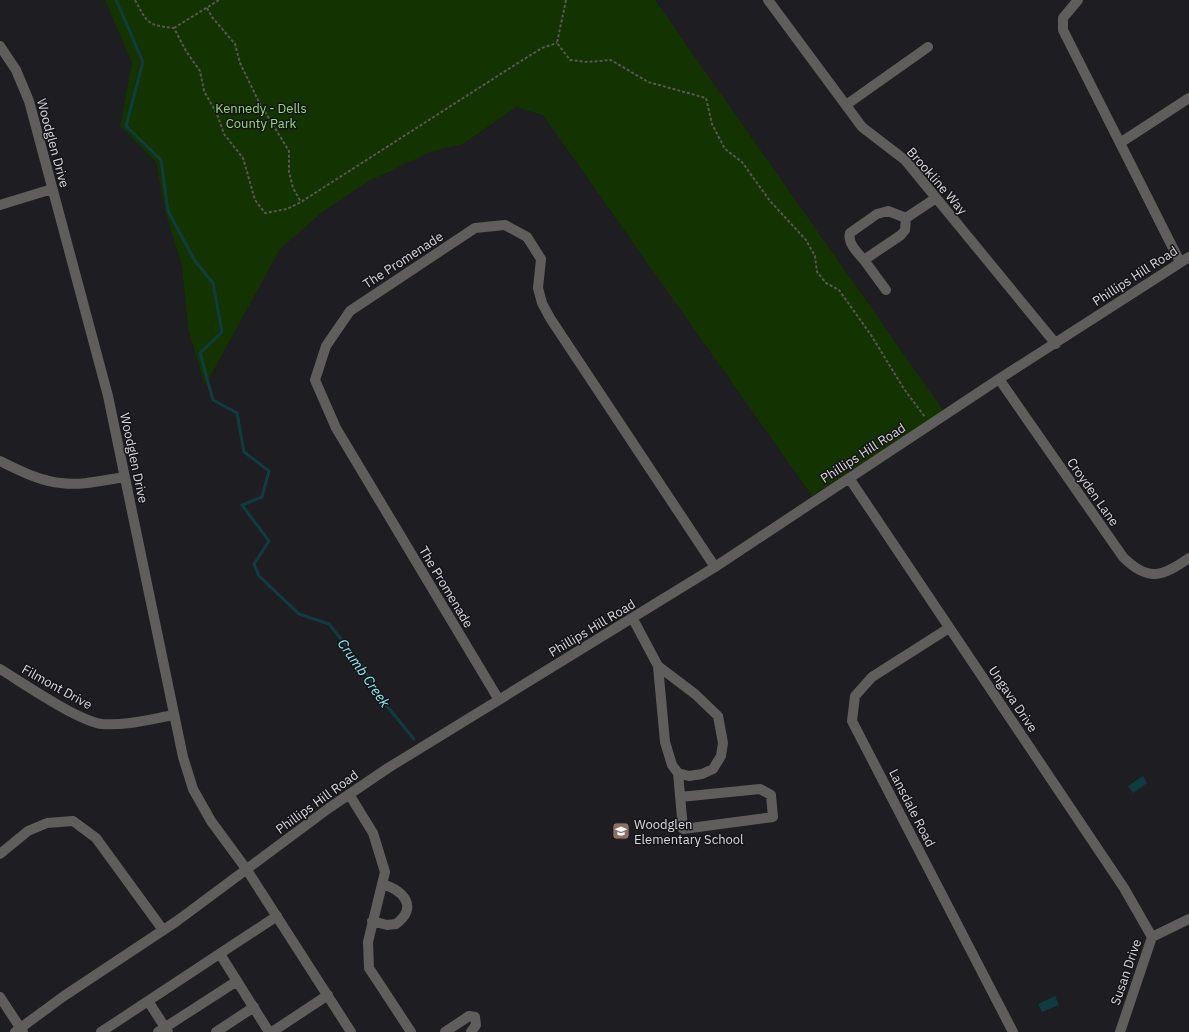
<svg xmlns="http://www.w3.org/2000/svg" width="1189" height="1032" viewBox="0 0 1189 1032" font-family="'IBM Plex Sans',sans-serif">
  <rect width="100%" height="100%" fill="#1e1d21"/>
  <path fill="#133300" d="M105 0H655L943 410 812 496 543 115 516 107 463 144 433 151 367 182 320 214 280 249 205 386 188 328 182 266 165 210 156 162 120 126 132 63Z"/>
  <path fill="#103c40" d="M1143 776 1147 783 1133 793 1128 786Z
    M1055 996 1059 1005 1042 1012 1038 1004Z"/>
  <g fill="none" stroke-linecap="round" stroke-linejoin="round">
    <path stroke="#103c40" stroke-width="3" d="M116 0 143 62 126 126 161 160 168 211 195 261 213 283 222 332 200 353 213 400 237 413 244 452 269 471 262 497 242 505 269 541 254 564 259 576 299 614 329 624 363 667 381 699 414 739"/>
    <path stroke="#57565a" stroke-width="2" stroke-dasharray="3 2" stroke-linecap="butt" d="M135 0C148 24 147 25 174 28L186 51 200 71 204 91 217 114 224 134 243 158 255 200 265 213 287 209 301 202 521 61 542 48 557 43
      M566 0 557 43 570 60 588 62 611 60 648 82 706 98 712 124 725 149 742 162 770 201 806 240 815 256 817 272 826 283 839 290 871 335 904 389 925 417
      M207 8 212 17 235 44 240 63 259 102 289 151V172L293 188 301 202
      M174 28 219 0"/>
    <path stroke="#605e5d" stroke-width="10" d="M768 0 862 127 905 160 1056 344
      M1078 0 1063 18V30L1180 262
      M0 46 16 70 29 101 108 396 183 757 193 789 211 821 247 870 351 1032
      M846 105 928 47
      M1120 143 1189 98
      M0 205 52 189
      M906 218 888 211 877 214 850 233C847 243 858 253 864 260L901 235 905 230 906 218 936 198
      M864 260 886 290
      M999 379 1123 557C1148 582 1162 577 1189 558
      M0 461C19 470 39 481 61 483 82 486 104 480 125 477
      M849 478 1124 888 1152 937
      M633 619 658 666 665 742 672 765 678 773 689 776 702 774 713 769 721 756 723 743 718 716 695 694 658 666
      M949 628 872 677 855 696 852 721 1013 1032
      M0 669C23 683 78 721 102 724 126 726 151 719 174 715
      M499 700 336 428 315 380 326 346 350 311 475 228 505 225 527 237 541 259 538 288 542 303 550 318 715 567
      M678 773 683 829 773 817 771 795 760 789 680 797
      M349 794 373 833 385 872 368 942 369 968 411 1032
      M0 854 28 831 47 823 73 821 96 838 163 930
      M372 921 387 925 396 924C419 907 403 890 382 884
      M220 954 269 1032
      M0 997 23 1032
      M148 1001 168 1032
      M15 1032 64 996 177 921 329 808 388 768 715 567 999 379 1189 257
      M101 1032 277 916
      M158 1032 237 981
      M216 1032 254 1007
      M272 1032 328 995
      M445 1032 469 1016 475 1017 476 1025 471 1032
      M1120 1032 1152 937 1189 919"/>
  </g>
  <defs>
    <symbol id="school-square" viewBox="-11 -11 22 22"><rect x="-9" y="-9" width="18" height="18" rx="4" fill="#8d6e63" stroke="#151418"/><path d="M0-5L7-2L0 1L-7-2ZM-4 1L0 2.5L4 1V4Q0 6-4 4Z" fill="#fff"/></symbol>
  </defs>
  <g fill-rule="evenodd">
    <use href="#school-square" x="611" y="821" width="20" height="20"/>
  </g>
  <g text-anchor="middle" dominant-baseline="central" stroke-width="3" stroke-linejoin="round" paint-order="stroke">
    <g font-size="13" fill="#98da78" stroke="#151418">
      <text x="261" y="108">Kennedy - Dells<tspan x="261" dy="15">County Park</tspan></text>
    </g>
    <g font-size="13" fill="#dcdbde" stroke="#151418">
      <text transform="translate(53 143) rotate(75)">Woodglen Drive</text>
      <text transform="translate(937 181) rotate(49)">Brookline Way</text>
      <text transform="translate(403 260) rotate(-33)">The Promenade</text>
      <text transform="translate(1135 276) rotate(-33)">Phillips Hill Road</text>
      <text transform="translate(863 453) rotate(-33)">Phillips Hill Road</text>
      <text transform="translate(134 458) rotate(78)">Woodglen Drive</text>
      <text transform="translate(1093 492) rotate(55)">Croyden Lane</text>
      <text transform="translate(446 587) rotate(59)">The Promenade</text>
      <text transform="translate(592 628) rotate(-31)">Phillips Hill Road</text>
      <text transform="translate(57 687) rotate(29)">Filmont Drive</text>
      <text transform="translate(1013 699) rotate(56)">Ungava Drive</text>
      <text transform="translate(317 802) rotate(-36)">Phillips Hill Road</text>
      <text transform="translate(912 808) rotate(63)">Lansdale Road</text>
      <text transform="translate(1126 972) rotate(-71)">Susan Drive</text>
    </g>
    <g font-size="13" fill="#dcdbde" stroke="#151418" text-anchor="start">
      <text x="634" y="824">Woodglen<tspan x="634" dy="15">Elementary School</tspan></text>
    </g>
    <g font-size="14" font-style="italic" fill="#93eef7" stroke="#151418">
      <text transform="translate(364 673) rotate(55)">Crumb Creek</text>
    </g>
  </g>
</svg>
